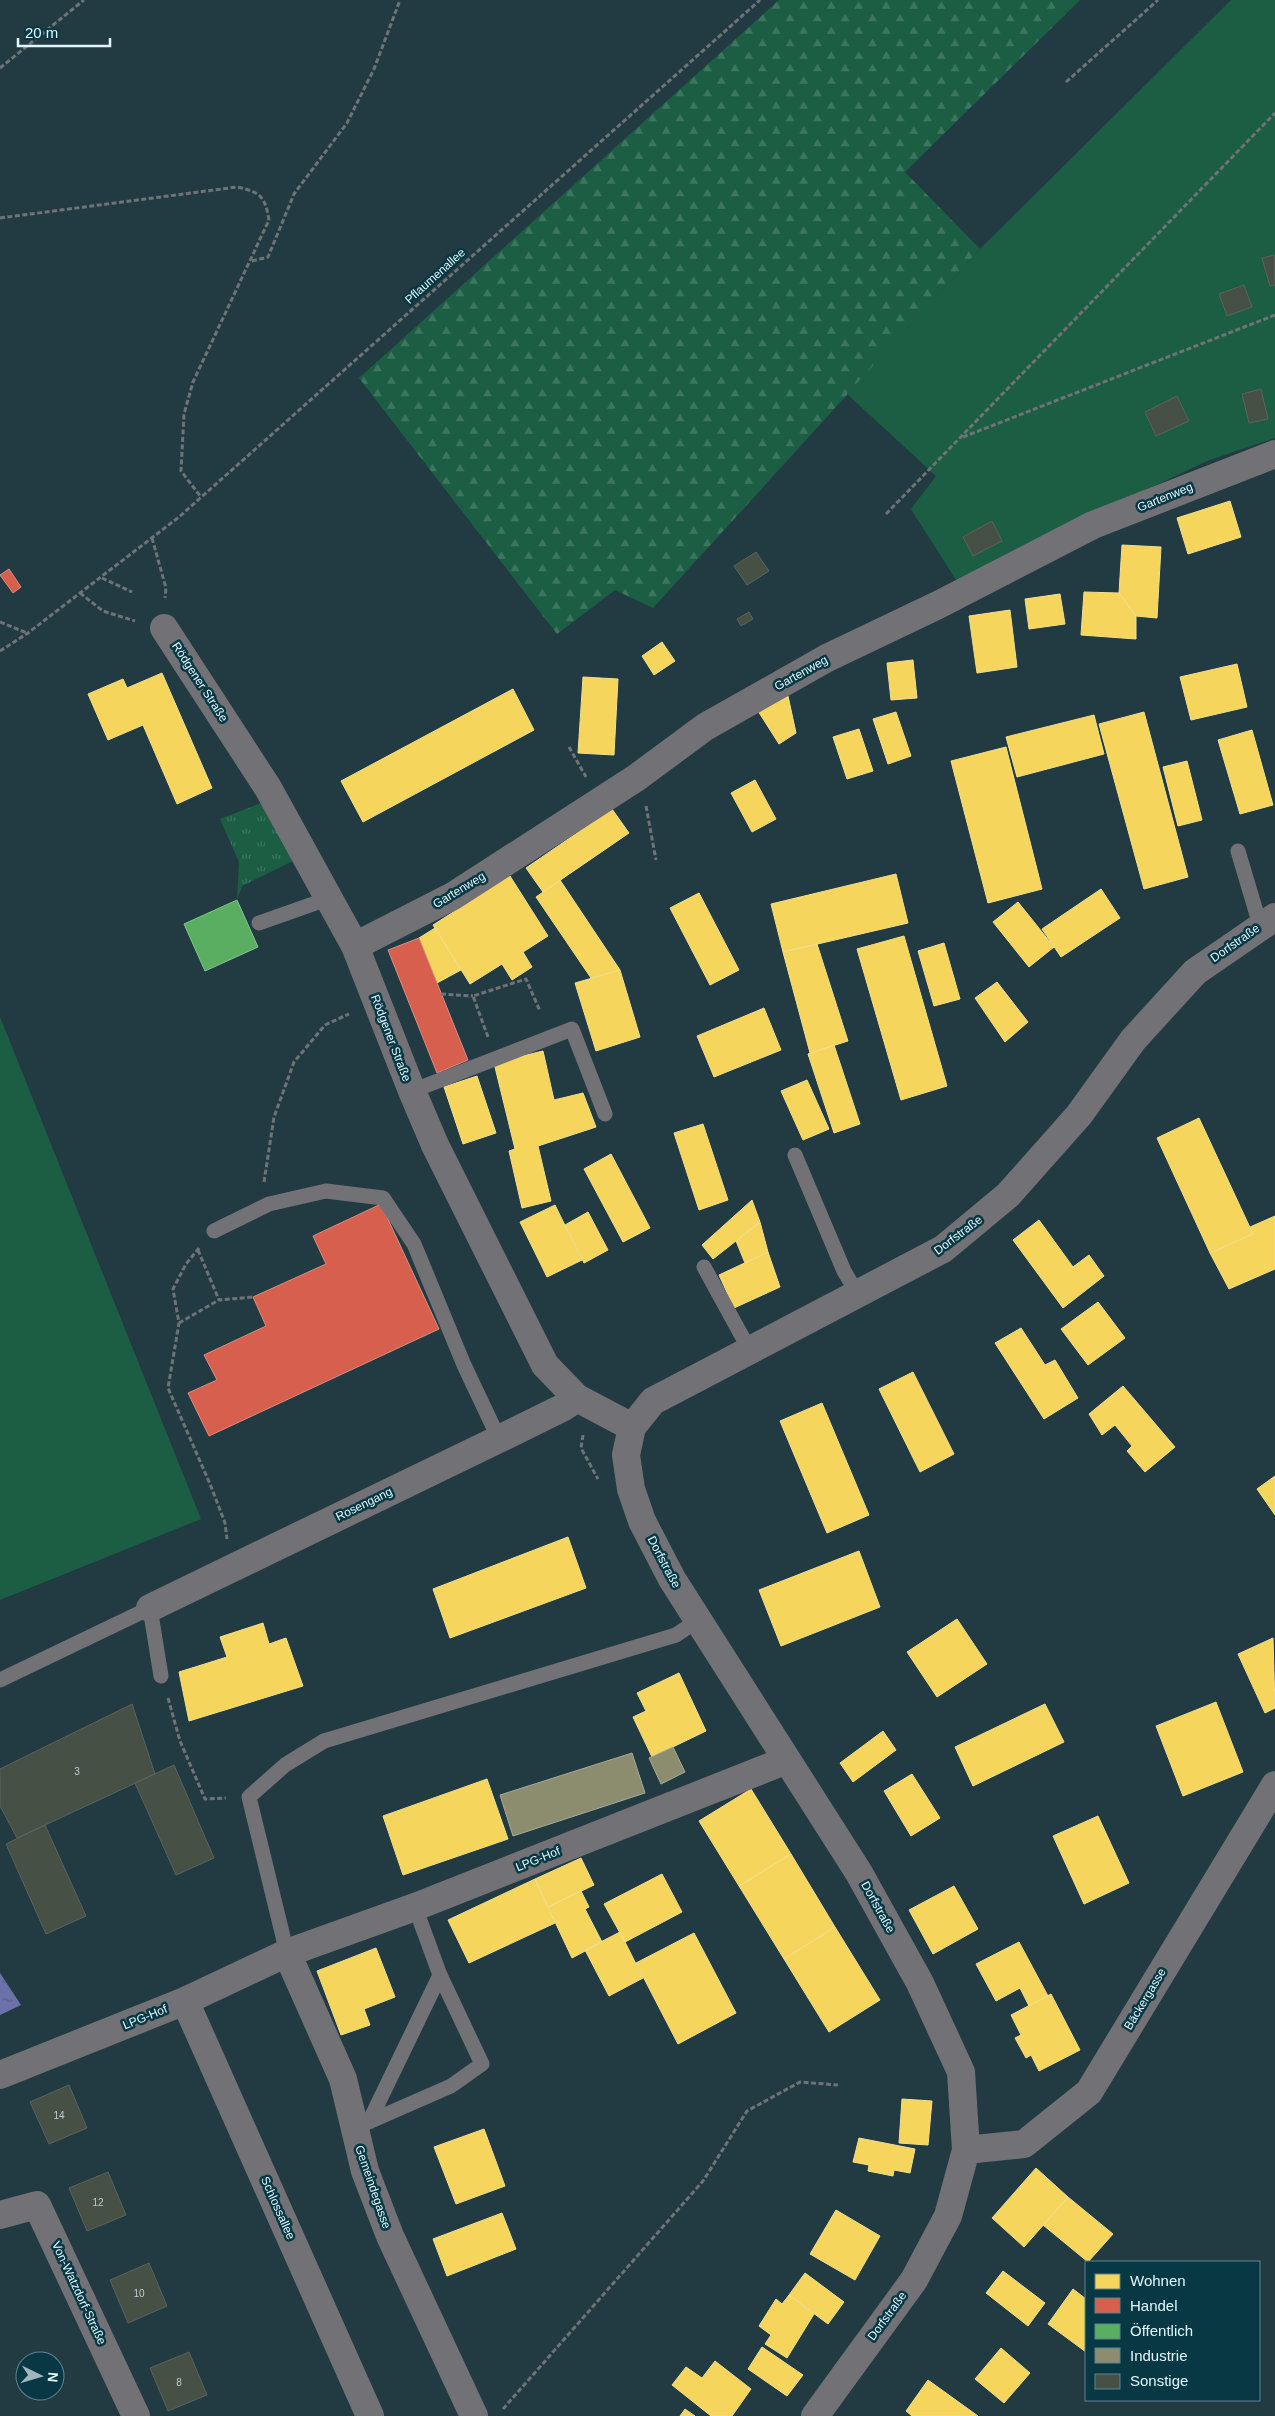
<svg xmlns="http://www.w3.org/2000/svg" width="1275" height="2416" viewBox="0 0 1275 2416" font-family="Helvetica,sans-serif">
  <defs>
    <pattern id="grass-tufts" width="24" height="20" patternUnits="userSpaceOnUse" patternTransform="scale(1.25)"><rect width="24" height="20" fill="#1c5e43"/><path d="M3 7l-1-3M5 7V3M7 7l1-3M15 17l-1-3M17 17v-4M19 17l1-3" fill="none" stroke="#3d765f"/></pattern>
    <pattern id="forest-firs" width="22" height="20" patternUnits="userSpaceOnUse" patternTransform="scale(1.25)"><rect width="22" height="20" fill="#1c5e43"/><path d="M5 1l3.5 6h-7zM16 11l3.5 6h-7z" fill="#3d765f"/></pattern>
    <pattern id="water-ripples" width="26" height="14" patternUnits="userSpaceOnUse" patternTransform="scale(1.25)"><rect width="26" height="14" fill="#6b71a9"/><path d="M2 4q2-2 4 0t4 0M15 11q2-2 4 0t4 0" fill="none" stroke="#595f7f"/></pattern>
  </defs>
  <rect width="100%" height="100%" fill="#223b42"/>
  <path fill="url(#grass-tufts)" d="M266 801 297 859 242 886 237 900 239 862 220 819Z"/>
  <path fill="url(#forest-firs)" d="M779 0H1080L905 172 980 249 653 608 615 590 557 634 359 378Z"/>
  <path fill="#1c5e43" d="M1231 0H1275V438L1207 461 956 580 911 509 936 476 847 394 980 249Z
    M0 1017 201 1519 0 1600Z"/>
  <path fill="url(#water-ripples)" d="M0 1973 21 2005 0 2015Z"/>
  <path fill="#f6d55c" stroke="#f1df8c" d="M1230 501 1241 537 1188 554 1177 518Z
    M1122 545 1161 547 1157 618 1136 616 1119 593Z
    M1084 592 1119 593 1136 616V639L1081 635Z
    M1060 594 1065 624 1029 629 1025 599Z
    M1010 610 1017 667 977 673 969 616Z
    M662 642 675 661 654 675 642 656Z
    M913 660 917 698 891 700 887 663Z
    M1237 664 1247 707 1191 720 1180 677Z
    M162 673 212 788 177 804 143 725 108 740 88 694 123 679 127 688Z
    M583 677 618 679 614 755 578 753Z
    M513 689 534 730 363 822 341 781Z
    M788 696 796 733 779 744 758 711Z
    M896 712 911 756 888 764 873 719Z
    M1144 712 1188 877 1144 889 1099 724Z
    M1094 715 1104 754 1017 777 1006 737Z
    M859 729 873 771 847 779 833 737Z
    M1252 730 1273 805 1240 814 1218 740Z
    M1006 747 1042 889 988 903 951 761Z
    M1187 761 1202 820 1178 826 1163 767Z
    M755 780 776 819 752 832 731 793Z
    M612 809 629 833 543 892 526 868Z
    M896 874 908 923 783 952 771 904Z
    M510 876 548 936 523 952 532 967 512 980 502 964 470 984 433 925Z
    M560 880 620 970 591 978 536 897Z
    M1101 889 1120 918 1061 957 1042 929Z
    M699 893 739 970 710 985 670 908Z
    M1018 902 1054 947 1029 967 993 922Z
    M435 928 461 970 437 983 419 938Z
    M904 936 947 1086 901 1100 857 949Z
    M944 943 960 999 934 1006 918 951Z
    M817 944 848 1041 810 1053 783 952Z
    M620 970 640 1037 596 1051 575 983Z
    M997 982 1028 1022 1005 1042 975 998Z
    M764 1008 781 1050 714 1077 697 1036Z
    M834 1045 860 1124 834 1133 808 1054Z
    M543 1051 554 1100 583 1093 596 1127 538 1146 551 1201 522 1208 509 1151 515 1149 494 1063Z
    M477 1076 496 1133 463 1144 444 1087Z
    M807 1080 829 1129 803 1140 781 1091Z
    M1199 1118 1253 1234 1210 1253 1157 1138Z
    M703 1124 728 1200 699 1210 674 1133Z
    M611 1154 650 1228 623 1242 584 1169Z
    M752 1200 760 1222 713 1259 702 1245Z
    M555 1205 582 1260 547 1277 520 1222Z
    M588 1212 608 1250 584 1263 565 1225Z
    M1275 1216V1269L1229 1289 1210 1253 1253 1234 1250 1227Z
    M1039 1220 1073 1267 1089 1255 1104 1276 1063 1308 1013 1240Z
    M760 1222 768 1252 745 1263 736 1241Z
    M768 1252 780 1287 734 1308 719 1275Z
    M1098 1302 1125 1338 1088 1365 1061 1329Z
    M1021 1328 1045 1365 1055 1360 1078 1398 1044 1419 995 1343Z
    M913 1372 954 1454 920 1472 879 1389Z
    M1123 1386 1175 1447 1145 1472 1127 1451 1132 1446 1115 1425 1102 1435 1089 1414Z
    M822 1403 869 1515 827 1533 780 1421Z
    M1275 1476V1515L1257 1489Z
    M568 1537 586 1588 450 1638 433 1589Z
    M859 1551 880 1607 781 1646 759 1590Z
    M957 1619 987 1664 937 1697 907 1652Z
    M263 1623 269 1644 286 1638 303 1686 189 1721 179 1672 227 1657 220 1637Z
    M1273 1638 1275 1708 1265 1713 1238 1654Z
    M679 1673 706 1731 652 1757 633 1717 646 1711 637 1693Z
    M1216 1702 1243 1772 1183 1796 1156 1726Z
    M1045 1704 1064 1742 973 1786 955 1747Z
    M883 1731 896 1750 853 1782 840 1763Z
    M912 1774 940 1818 911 1836 884 1791Z
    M487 1779 508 1839 403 1875 383 1816Z
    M751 1789 791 1854 739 1886 699 1821Z
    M1098 1816 1129 1883 1084 1904 1053 1836Z
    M791 1854 835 1927 784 1959 739 1886Z
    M581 1858 594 1885 548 1907 535 1879Z
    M662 1874 682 1912 625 1942 604 1904Z
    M535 1879 555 1923 469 1963 448 1920Z
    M954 1886 978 1929 933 1954 909 1910Z
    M581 1891 589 1907 585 1909 602 1942 572 1958 548 1907Z
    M835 1927 880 2000 829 2032 784 1959Z
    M620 1932 643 1978 609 1996 585 1950Z
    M694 1933 736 2013 678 2044 636 1963Z
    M1019 1942 1048 1996 1029 2006 1020 1988 996 2001 976 1964Z
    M376 1948 395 1997 364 2009 370 2025 341 2035 317 1971Z
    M1051 1994 1080 2050 1039 2071 1031 2055 1026 2058 1015 2038 1021 2035 1011 2015Z
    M902 2099 932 2101 928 2145 899 2143Z
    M484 2129 505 2186 456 2204 434 2147Z
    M859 2138 915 2149 910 2173 894 2170 893 2176 868 2171 869 2165 853 2162Z
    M1036 2168 1068 2197 1024 2247 992 2218Z
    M1068 2197 1113 2234 1088 2262 1043 2225Z
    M836 2210 880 2236 855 2280 810 2254Z
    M502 2213 516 2249 447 2276 433 2239Z
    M1003 2271 1045 2303 1028 2326 986 2293Z
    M805 2273 844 2302 828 2324 789 2295Z
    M1073 2289 1086 2299V2352L1048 2324Z
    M789 2295 814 2314 787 2358 765 2344 771 2335 759 2326 776 2299 782 2304Z
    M762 2347 803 2375 787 2396 748 2369Z
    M1001 2348 1030 2373 1004 2403 975 2379Z
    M715 2361 751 2389 732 2416H711L672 2385 686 2367 702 2378Z
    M928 2380 978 2416H912L906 2411Z
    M685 2409 695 2416H680Z"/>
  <path fill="#d6604d" stroke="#da8d82" d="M9 569 21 587 13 593 0 575Z
    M419 938 468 1060 437 1073 388 950Z
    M381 1204 439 1329 209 1436 188 1393 217 1380 204 1355 266 1326 253 1297 326 1264 313 1236Z"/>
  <path fill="#5aae61" stroke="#83c490" d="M237 900 258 947 205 971 184 924Z"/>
  <path fill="#8c8c6e" stroke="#a6ac99" d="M673 1747 685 1772 661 1784 649 1758Z
    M632 1753 645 1793 513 1836 500 1795Z"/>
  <path fill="#465045" stroke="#58635f" d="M1275 255V285L1270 286 1262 258Z
    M1244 285 1252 307 1227 316 1219 294Z
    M1261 389 1268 419 1249 423 1242 394Z
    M1177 396 1189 421 1156 436 1145 412Z
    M992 521 1002 541 973 556 963 537Z
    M756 552 769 571 747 585 734 566Z
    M749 612 753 619 741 626 737 619Z
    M132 1704 155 1774 17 1838 0 1806V1769Z
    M174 1765 214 1858 176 1875 135 1783Z
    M45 1825 86 1916 46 1934 6 1844Z
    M69 2085 87 2128 49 2144 30 2102Z
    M108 2172 126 2215 87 2231 69 2188Z
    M149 2263 167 2306 128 2323 110 2280Z
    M189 2352 207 2395 168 2411 150 2368Z"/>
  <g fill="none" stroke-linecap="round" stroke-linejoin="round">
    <path stroke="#6e7377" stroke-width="3" stroke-dasharray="5 2.5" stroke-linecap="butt" d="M0 68 84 0
      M1066 82 1158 0
      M0 218 237 187C261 192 265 197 269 220L193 382 184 414 181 471 201 497
      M252 261 268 257 294 194 347 123 374 69 400 0
      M963 437 1275 315
      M886 514 1275 113
      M152 538 166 588 165 598
      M102 578 132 592
      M80 593 103 611 135 621
      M0 622 27 633
      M0 651 28 633 179 517 760 0
      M569 747 586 777
      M646 806 656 860
      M441 994 473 996
      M488 1037 473 996 526 979 540 1011
      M264 1182 274 1117 294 1062 325 1025 349 1014
      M199 1248 186 1264 173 1289 179 1323 168 1388 210 1484 225 1523 227 1539
      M198 1250 219 1300 253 1297
      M179 1323 219 1300
      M583 1435 581 1448 598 1479
      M168 1698 180 1741 205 1799 226 1798
      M503 2409 703 2181 747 2111 800 2082 838 2085"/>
    <path stroke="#727175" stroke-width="15" d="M1238 851 1260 925
      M259 923 330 898
      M412 1091 572 1029 605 1114
      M795 1155 844 1271 857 1293
      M214 1231 269 1204 326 1191 383 1198 414 1244 464 1365 499 1439
      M704 1267 749 1349
      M0 1680 150 1608 161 1676
      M287 1953 249 1797 285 1765 324 1741 676 1635 698 1620
      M369 2122 440 1975
      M355 2128 451 2086 482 2064 440 1975 415 1907"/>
    <path stroke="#727175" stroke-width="28" d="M164 628 268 788 355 946 412 1091 435 1145 545 1365 577 1398 632 1427
      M355 946 453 896 636 778 705 727 827 658 938 605 1093 525 1275 454
      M150 1608 499 1439 562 1408 577 1398
      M287 1953 343 2079 365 2171 390 2236 474 2416
      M185 2001 370 2416
      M0 2075 185 2001 287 1953 415 1907 787 1760
      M966 2150 1024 2144 1089 2092 1275 1785
      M0 2215 37 2205 136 2416
      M815 2416 914 2280 948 2216 966 2150 961 2072 920 1983 859 1873 672 1579 642 1521 631 1489 626 1455 632 1427 653 1401 943 1249 1008 1195 1079 1115 1133 1040 1195 972 1275 917"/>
  </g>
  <g text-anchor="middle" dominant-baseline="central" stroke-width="5" stroke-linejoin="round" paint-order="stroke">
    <g font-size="10" fill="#bccccf">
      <text x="77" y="1771">3</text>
      <text x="59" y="2115">14</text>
      <text x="98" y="2202">12</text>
      <text x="139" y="2293">10</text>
      <text x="179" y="2382">8</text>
    </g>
    <g font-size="12" fill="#e4f6fd" stroke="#073844">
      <text transform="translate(435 276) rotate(-42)">Pflaumenallee</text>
      <text transform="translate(1165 497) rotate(-22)">Gartenweg</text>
      <text transform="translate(801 673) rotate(-29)">Gartenweg</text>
      <text transform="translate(200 682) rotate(57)">Rödgener Straße</text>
      <text transform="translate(459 890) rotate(-31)">Gartenweg</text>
      <text transform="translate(1235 943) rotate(-35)">Dorfstraße</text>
      <text transform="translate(391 1038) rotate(69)">Rödgener Straße</text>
      <text transform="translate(958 1235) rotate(-37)">Dorfstraße</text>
      <text transform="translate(364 1504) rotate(-26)">Rosengang</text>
      <text transform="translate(664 1562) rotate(62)">Dorfstraße</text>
      <text transform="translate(538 1859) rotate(-22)">LPG-Hof</text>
      <text transform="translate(878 1907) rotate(61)">Dorfstraße</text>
      <text transform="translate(1145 1999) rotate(-59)">Bäckergasse</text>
      <text transform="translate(145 2017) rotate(-22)">LPG-Hof</text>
      <text transform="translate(373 2187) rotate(71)">Gemeindegasse</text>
      <text transform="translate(278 2208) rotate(66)">Schlossallee</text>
      <text transform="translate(79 2293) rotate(65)">Von-Watzdorf-Straße</text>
      <text transform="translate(887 2316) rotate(-54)">Dorfstraße</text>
    </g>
  </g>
  <rect x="1085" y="2261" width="175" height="140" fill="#073844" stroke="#5f848e"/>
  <rect x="1095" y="2274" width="25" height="15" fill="#f6d55c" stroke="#5f848e"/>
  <text x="1130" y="2286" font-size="15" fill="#e4f6fd">Wohnen</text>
  <rect x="1095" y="2298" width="25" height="15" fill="#d6604d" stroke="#5f848e"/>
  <text x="1130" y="2311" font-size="15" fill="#e4f6fd">Handel</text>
  <rect x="1095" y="2324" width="25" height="15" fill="#5aae61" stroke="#5f848e"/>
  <text x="1130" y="2336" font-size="15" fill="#e4f6fd">Öffentlich</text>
  <rect x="1095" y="2348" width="25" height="15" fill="#8c8c6e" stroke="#5f848e"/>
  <text x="1130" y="2361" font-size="15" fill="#e4f6fd">Industrie</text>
  <rect x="1095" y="2374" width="25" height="15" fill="#465045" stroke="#5f848e"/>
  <text x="1130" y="2386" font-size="15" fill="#e4f6fd">Sonstige</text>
  <g transform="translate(40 2376) rotate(95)"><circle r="24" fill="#073844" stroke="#5f848e"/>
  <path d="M0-4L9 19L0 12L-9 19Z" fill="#a0b5bc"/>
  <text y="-8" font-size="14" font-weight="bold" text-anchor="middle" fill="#e4f6fd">N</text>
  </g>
  <path d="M18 38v8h92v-8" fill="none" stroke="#e4f6fd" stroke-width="2.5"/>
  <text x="25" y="38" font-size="15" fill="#e4f6fd" stroke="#073844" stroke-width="4" paint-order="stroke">20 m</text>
</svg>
